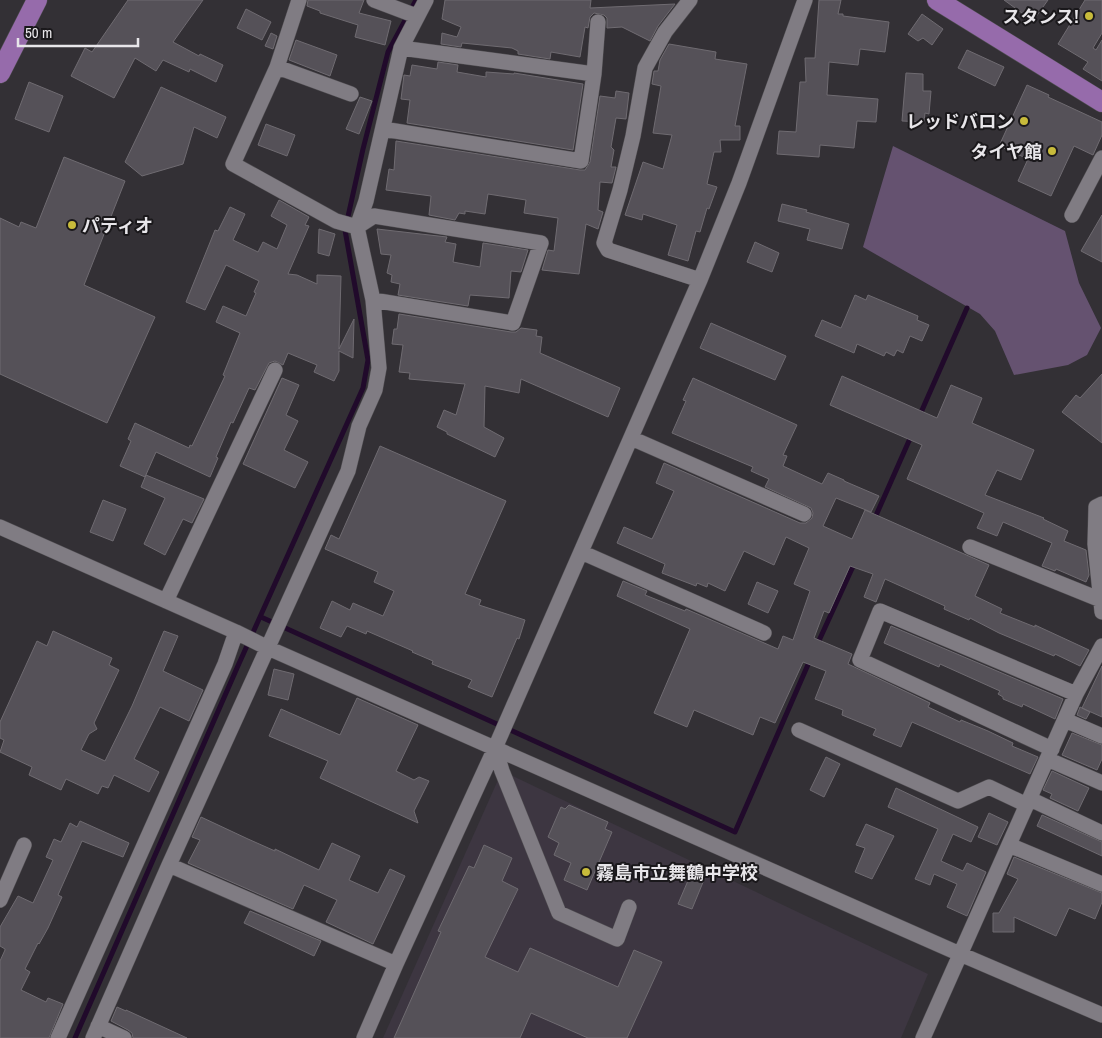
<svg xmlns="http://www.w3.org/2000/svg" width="1102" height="1038" viewBox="0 0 1102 1038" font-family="'Archivo Narrow','Noto Sans JP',sans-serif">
  <rect width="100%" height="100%" fill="#333035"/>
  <path fill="#3d3641" d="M502 771 928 974 901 1038H383Z"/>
  <path fill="#655270" d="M893 146 1065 231 1079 283 1101 328 1087 355 1068 365 1014 375 995 331 980 314 863 247Z"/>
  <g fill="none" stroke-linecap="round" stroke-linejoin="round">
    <path stroke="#210a2b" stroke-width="5" d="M919 417 967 308
      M874 520 912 434
      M261 617 735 832 810 660
      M817 645 855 562
      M75 1038 237 668 363 388 368 360 345 230 363 149 388 52 416 0"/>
  </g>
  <path fill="#555158" stroke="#6f6b71" d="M128 0H203L173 42 199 56 200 54 223 65 216 82 190 69 189 72 163 60 156 71 135 58 114 98 71 76 85 48 92 52Z
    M308 0H364L359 13 391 21 385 45 355 37 358 25 320 13V11L307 6Z
    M445 0H591L590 8 675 4 658 26 650 41 622 27 607 28V18L604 15 594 13 590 17 588 28 585 27 580 57 551 52 550 59 518 54V51L512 48 462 43 461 47 441 44 442 33 457 37 461 27 442 19Z
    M819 0H841L838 14H843V16L889 22 885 52 860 49 858 65 829 62 827 95 878 99 876 122 857 121 854 148 820 145 819 157 777 154 779 131 796 132 800 82H806L805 58H815Z
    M1004 0H1048L1033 21Z
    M1085 0H1102V33L1093 48 1096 50 1102 40V81L1083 69 1088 62 1058 44Z
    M246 9 271 22 262 40 237 28Z
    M922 14 943 29 932 45 923 38 918 41 908 34Z
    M271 33 277 36 273 49 265 46Z
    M296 40 337 55 330 76 289 60Z
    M669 44 716 52 715 59 747 64 735 126H740V140H720L721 152H714L707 184 717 187 709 209 707 208 700 232 696 231 688 261 668 255 677 225 643 214 642 220 625 215 643 162 663 169 672 135 653 133 661 86 652 84 654 71H658L660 60Z
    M967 50 1004 67 995 86 958 68Z
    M438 62 458 65 457 72 486 77V72L514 74V73L583 84 573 150 407 123 410 100 401 99 404 75 410 76 412 65 437 69Z
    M906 73 923 74V91H931L929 114 925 113 924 122 902 121Z
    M29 82 63 96 49 132 15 119Z
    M1027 85 1049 95 1048 97 1102 122V135L1093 155 1074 146 1051 196 1018 181 1028 159 999 146Z
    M161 87 226 117 217 138 194 127 183 164 142 176 125 162Z
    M616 91 629 93 626 119 616 118 611 147 614 150 611 167H616L612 183 600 182 598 210 603 212 598 229 586 224 579 274 542 270 548 250 554 251 558 218 524 213 526 200 488 194 485 214 465 211V214L459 213 455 220 429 215 431 196 386 190 389 169 394 170 396 141 580 170H585L590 162 600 96 615 98Z
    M360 97 372 101 359 134 346 129Z
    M266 124 295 135 287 156 258 145Z
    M64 157 125 181 84 285 155 317 107 423 0 374V218L19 227 21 222 36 228Z
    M279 200 309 217 305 225 309 226 288 274 297 275 317 284V275L341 276 339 349 354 319 353 358 339 351V371L334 381 314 372 317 365 288 353 283 365 275 361 269 363 255 390 249 388 233 423 231 422 216 457 218 458 210 477 156 452 145 477 120 466 131 441 128 439 135 423 189 448 190 445 192 446 225 376 223 375 240 333 216 322 223 306 246 316 256 293 254 292 259 281 226 265 205 310 186 302 215 230 218 231 230 207 245 214 233 240 258 252 263 242 277 249 287 225 271 216Z
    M782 204 807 210 806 212 849 224 842 249 807 240 810 229 778 221Z
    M1102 215V262L1081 251Z
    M319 229 335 234 329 256 318 253Z
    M377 229 447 237 445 242 456 244 453 262 480 267 483 243 528 250 521 272 511 271 509 298 470 295 468 306 398 295 400 284 391 282 392 275 387 273 391 255 381 254Z
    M755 242 779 253 772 272 747 262Z
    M855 295 866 300 868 295 918 316 917 320 929 325 922 341 910 336 903 353 897 350 894 356 886 352 884 356 857 344 854 353 815 336 822 320 841 328Z
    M399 314 511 332H516L521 328 537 330 536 336 542 337 540 353 620 388 608 417 521 379 519 393 485 386 484 427 504 438 495 457 447 434V432L437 427 444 410 456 415 465 384 409 379 410 373 399 372 403 345 392 344 394 329H397Z
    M711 323 786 356 775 380 700 348Z
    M1102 374V443L1062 412 1076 395 1080 398Z
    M842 376 937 418 951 385 982 398 972 423 1034 450 1021 480 997 470 985 495 1044 518 1043 519 1068 531 1064 541 1086 550 1089 575 1086 582 1056 569 1055 571 1042 566 1052 543 1003 522 997 536 977 528 984 513 907 479 922 445 830 405Z
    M282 378 299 385 286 415 298 421 284 450 308 462 295 488 243 464Z
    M693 378 797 425 783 455 787 456 783 466 822 484 828 473 844 480V481L879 496 871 512 836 498 823 526 852 539 865 510 989 565 975 596 1002 609 1000 613 1035 627V625L1089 650 1080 666 1055 654 1054 656 999 633 970 618 969 620 944 609 945 606 885 579 876 602 864 597 873 574 850 566 829 613 824 611 814 638 852 654 848 664 930 703 928 707 960 722 961 720 988 731 1013 743 1012 746 1038 757 1030 774 912 722 901 747 873 735 876 729 842 715 843 710 815 699 826 671 803 662 775 723 760 717 753 735 694 710 687 727 654 713 690 629 617 596 623 581 647 591 645 595 685 611 686 609 778 649 783 636 793 640 810 591 794 584 809 548 786 537 774 565 744 551 725 591 708 583 707 587 697 583 696 586 662 573 665 564 617 543 624 527 652 539 654 535 674 491 656 483 664 463 800 523H806L812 518 813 513 811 508 765 487 769 479 751 471 753 467 672 433 686 401 683 400Z
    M380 446 506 501 465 594 481 600 479 605 525 620 519 639 517 638 492 697 468 687 472 680 432 664 433 661 412 652 413 651 367 631 366 634 347 626 341 637 320 628 332 601 350 610 353 603 383 616 394 591 374 582 378 572 325 549 331 535 339 539Z
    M146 475 204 499 192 523 183 519 165 555 144 544 165 498 141 487Z
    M103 500 126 509 113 541 90 532Z
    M757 582 778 591 768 613 748 604Z
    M891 626 1063 699 1055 719 1023 704 1022 707 1003 699V697L998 694 1000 691 940 664 939 667 884 643Z
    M53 631 112 658 109 665 119 670 94 723 97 729 89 734 81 750 105 761 132 706 164 631 178 636 163 671 203 690 189 721 160 707 134 759 159 772 149 792 114 775 108 788 102 786 98 794 66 779 61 790 29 775 32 767 0 752 4 740 0 738V722L37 641 47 646Z
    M1102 666V717L1082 708Z
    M274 669 294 674 288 700 268 695Z
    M357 698 418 725 396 771 414 780 419 777 429 781 414 811 418 823 320 778 328 761 269 736 281 709 340 735Z
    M1080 707 1090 712 1086 719 1077 715Z
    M1072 733 1102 745V759L1097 770 1062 755Z
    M826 757 840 764 824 797 810 790Z
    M1052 771 1089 788 1078 811 1050 798 1052 794 1043 790Z
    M896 788 978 827 971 842 953 834 941 861 963 871 967 863 986 872 967 916 947 907 957 884 934 874 930 885 915 879 938 829 888 807Z
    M569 805 608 822 605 829 612 832 587 890 564 880 571 863 554 855 559 843 548 837 561 807 565 809Z
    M989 813 1008 822 997 845 978 837Z
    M1042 815 1102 842V856L1037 826Z
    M201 817 248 839 275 851V849L319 870 332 843 360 856 349 880 378 893 390 869 405 876 373 944 326 922 337 900 304 885 293 909 188 863 200 840 192 837Z
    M80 821 129 843 123 857 82 841 58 895 62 897 48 928 39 944 38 943 25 969 30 972 21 990 46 1002 48 998 63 1004 49 1038H0V961L5 950V949L0 946V927L18 896 33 903 53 860 46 857 54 839 61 842 70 823 77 827Z
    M866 824 894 836 872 879 855 872 865 848 856 845Z
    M484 845 512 858 502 881 518 889 485 957 518 972 530 948 618 987 634 950 662 962 627 1038H588L531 1013 520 1038H394L441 932 438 931 469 866 474 868Z
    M1014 857 1102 893V902L1095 919 1069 908 1056 936 1014 917V932H993V913H999L1018 879 1007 874Z
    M693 869 706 875 692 909 678 904Z
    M250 911 321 941 314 956 244 923Z
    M117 1007 126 1011V1010L187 1038H133L132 1033 128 1030 111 1021Z"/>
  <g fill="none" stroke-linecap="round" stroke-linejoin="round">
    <defs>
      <path id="minor" d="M299 0 277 67 233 164 336 221 357 227 374 216 541 243 513 323 373 300
        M374 0 411 14 417 15
        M690 0 665 32 645 68 633 136 620 190 604 243 608 250 700 280
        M277 67 351 94
        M594 74 598 22
        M383 129 581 161 594 74 401 48
        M1072 215 1102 158
        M631 438 804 514
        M1102 504 1096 507 1095 544 1102 612
        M0 527 236 632 268 648 960 954 1102 1015
        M970 547 1101 600
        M581 552 764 633
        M166 601 275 370
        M1065 720 1102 736
        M799 730 958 801 989 787 1027 805
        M495 748 502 771 559 913 617 939 629 907
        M1052 749 860 660 880 611 1076 694
        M1047 759 1102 783
        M1030 799 1102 833
        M1009 845 1102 884
        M169 865 396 964
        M0 900 24 845
        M98 1026 124 1038
        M58 1038 225 664 236 632
        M93 1038 169 865 348 471 359 426 375 390 379 368 373 300 357 227 366 201 401 48 426 0
        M364 1038 396 964 495 748 700 280 739 183 805 0
        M923 1038 1076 694 1102 646"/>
      <path id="major" d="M937 0 1102 102
        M0 73 37 0"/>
    </defs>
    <use href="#minor" stroke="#504e52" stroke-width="16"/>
    <use href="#major" stroke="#504e52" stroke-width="21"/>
    <use href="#minor" stroke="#807c83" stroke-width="15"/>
    <use href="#major" stroke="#966bab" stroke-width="20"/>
  </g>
  <g fill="#c8bb3b" stroke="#1a181b" stroke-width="2">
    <circle cx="1089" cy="16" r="5"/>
    <circle cx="1024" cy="121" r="5"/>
    <circle cx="1052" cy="151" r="5"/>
    <circle cx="72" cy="225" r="5"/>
    <circle cx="586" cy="872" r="5"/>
  </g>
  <g text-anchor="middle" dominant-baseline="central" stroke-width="4" stroke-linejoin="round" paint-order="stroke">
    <g font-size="18" font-weight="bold" fill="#e8e6ea" stroke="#1a181b" text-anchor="end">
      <text x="1079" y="16">スタンス!</text>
      <text x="1014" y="121">レッドバロン</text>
      <text x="1042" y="151">タイヤ館</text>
      <text x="82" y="225" text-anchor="start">パティオ</text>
      <text x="596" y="872" text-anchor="start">霧島市立舞鶴中学校</text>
    </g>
  </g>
  <path d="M18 38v8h120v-8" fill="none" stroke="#e8e6ea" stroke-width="2.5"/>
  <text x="25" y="38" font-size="15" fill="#e8e6ea" stroke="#1a181b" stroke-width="4" paint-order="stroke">50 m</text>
</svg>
